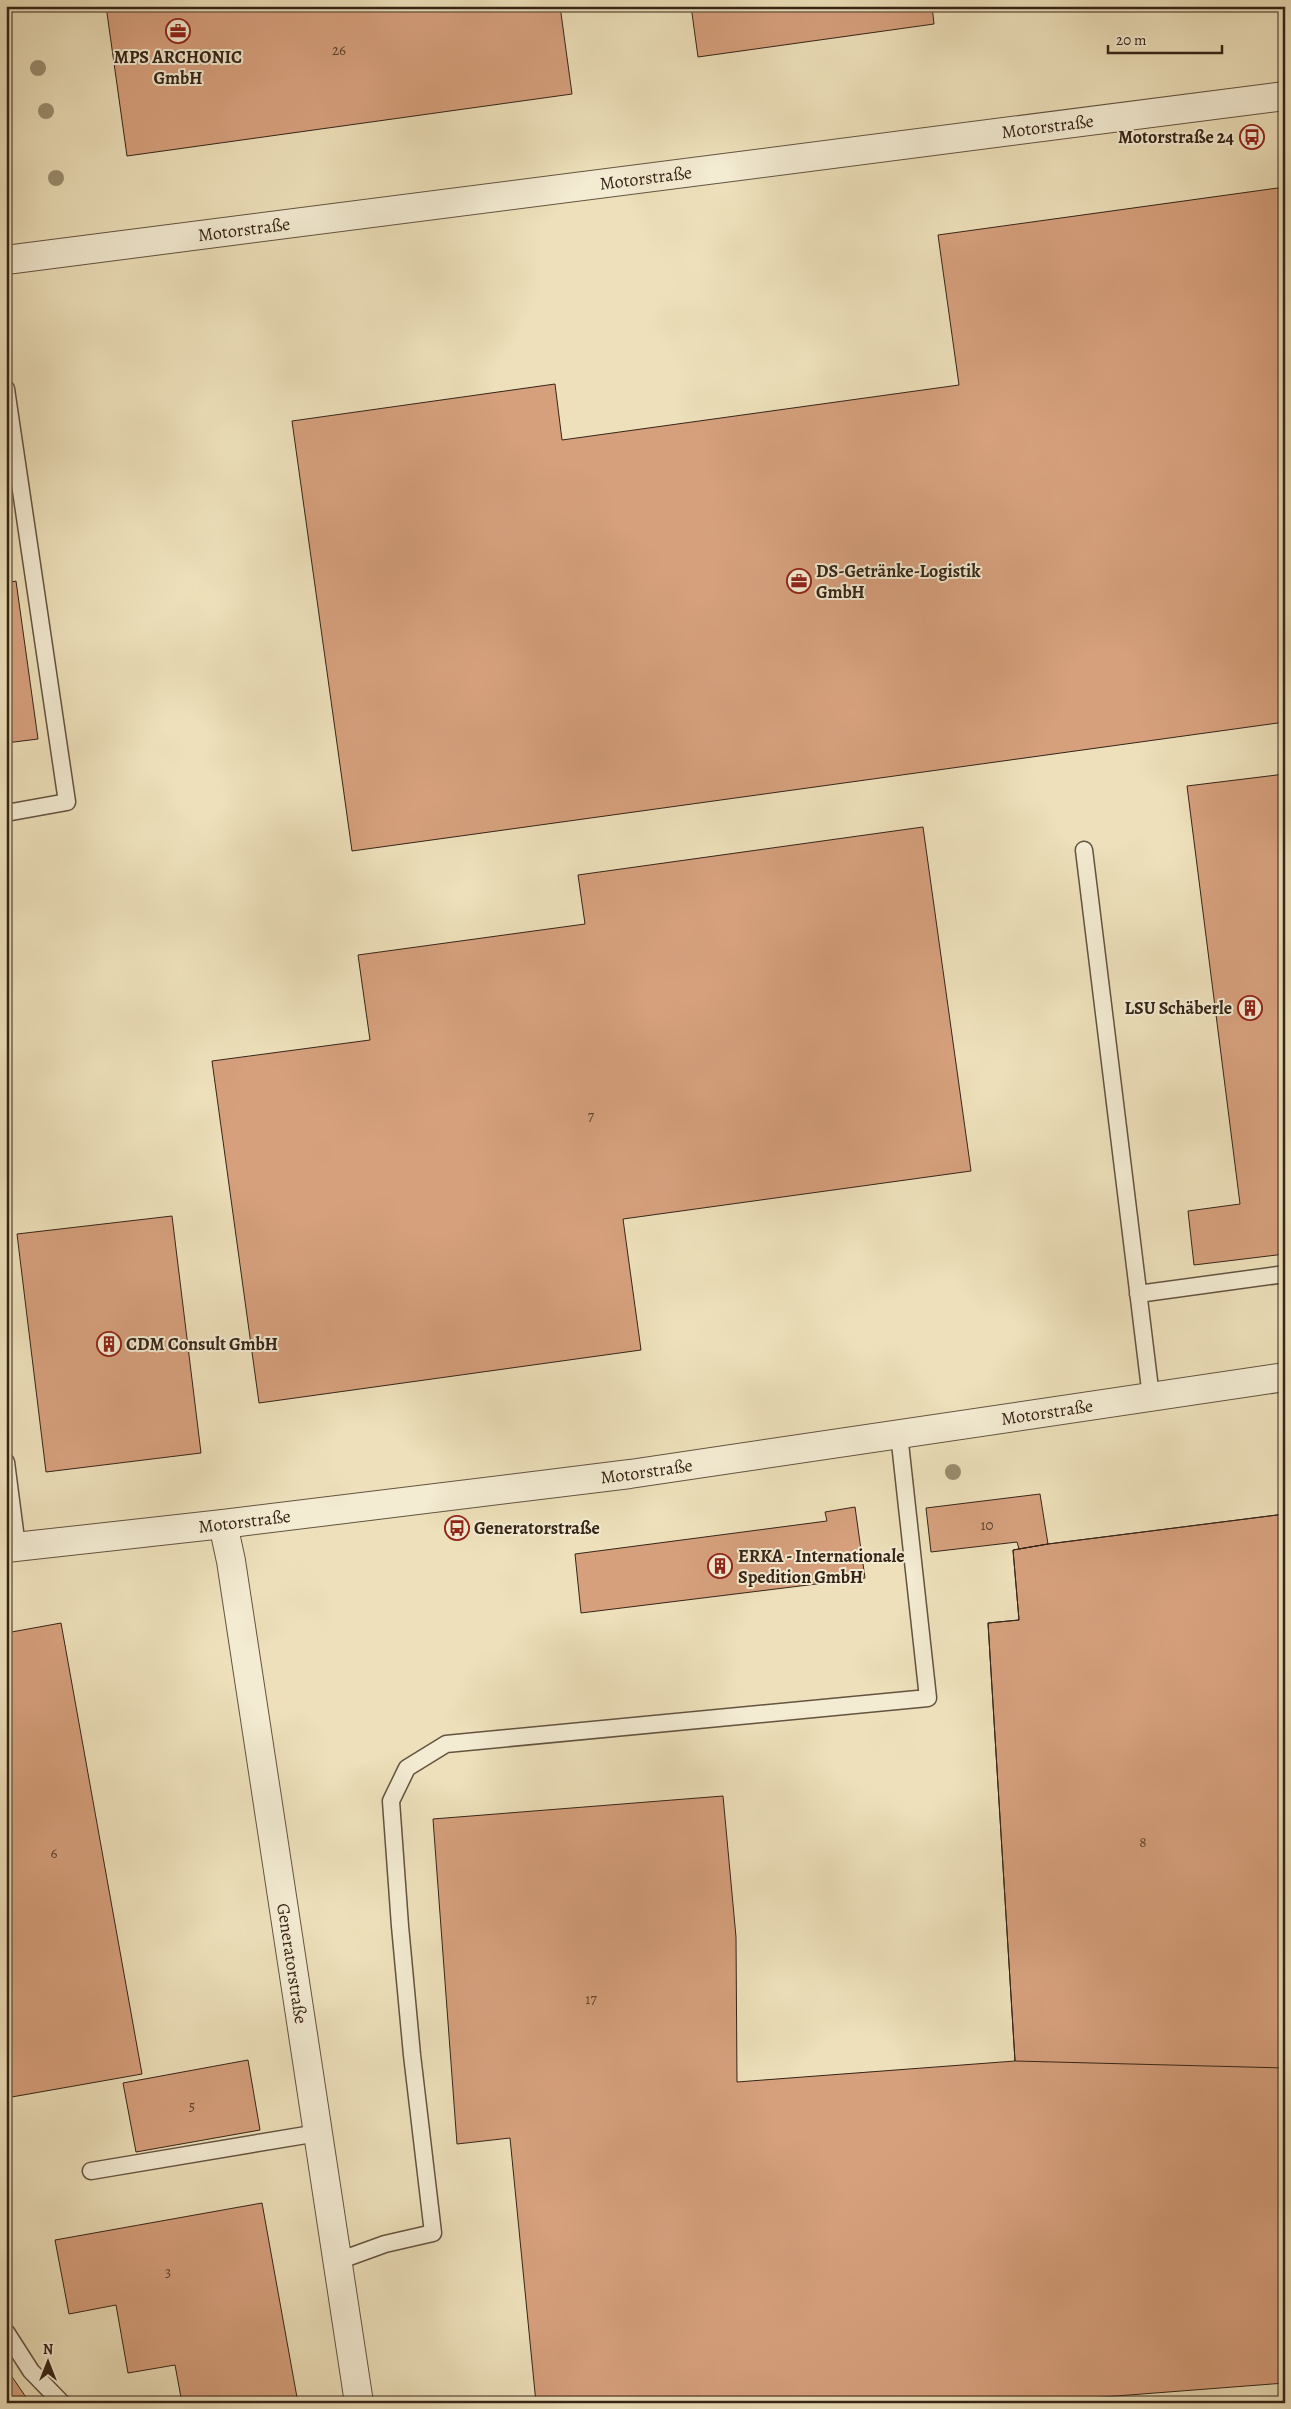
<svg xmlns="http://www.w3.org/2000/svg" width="1291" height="2409" viewBox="0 0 1291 2409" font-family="Alegreya,serif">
  <rect width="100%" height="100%" fill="#ede0ba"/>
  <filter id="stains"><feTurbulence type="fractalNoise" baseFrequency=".004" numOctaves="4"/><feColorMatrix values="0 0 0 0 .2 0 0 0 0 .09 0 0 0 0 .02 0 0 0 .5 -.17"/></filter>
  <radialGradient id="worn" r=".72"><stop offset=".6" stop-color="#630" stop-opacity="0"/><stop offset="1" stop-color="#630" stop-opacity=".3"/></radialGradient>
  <path fill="#d6a07d" stroke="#362417" d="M106 6H560L572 94 127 156Z
    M691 6H932L934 24 698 57Z
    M1285 187V722L352 851 292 421 555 384 562 440 959 385 938 235Z
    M16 581 38 739 6 743V583Z
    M1285 774V1254L1194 1265 1188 1211 1240 1204 1187 786Z
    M923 827 971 1171 623 1219 641 1350 259 1403 212 1061 370 1040 358 955 585 924 578 875Z
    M172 1216 201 1453 46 1472 17 1234Z
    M1040 1494 1048 1544 1019 1549 1017 1542 931 1552 926 1508Z
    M855 1507 865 1578 581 1613 575 1554 827 1521 825 1512Z
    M1285 1514V2383L1025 2403H536L510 2138 457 2144 433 1819 723 1796 736 1937 737 2082 1015 2061 988 1623 1019 1620 1013 1550 1048 1544Z
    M1285 1514V2068L1015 2061 988 1623 1019 1620 1013 1550 1048 1544Z
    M61 1623 142 2074 6 2098V1633Z
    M248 2060 260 2130 136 2152 123 2083Z
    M262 2203 298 2403H182L175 2365 128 2373 116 2305 69 2314 55 2240Z
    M6 2368 30 2403H6Z"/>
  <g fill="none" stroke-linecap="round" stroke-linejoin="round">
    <defs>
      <path id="lane" d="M6 389 67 802 6 813
        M1084 850 1151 1397
        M1138 1294 1285 1274
        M6 1462 17 1547
        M91 2171 318 2133
        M338 2261 385 2244 433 2233 412 2055 400 1926 391 1801 407 1768 446 1744 928 1698 899 1434
        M6 2332 31 2371 62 2403"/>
      <g id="street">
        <path id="s1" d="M6 260 1285 96"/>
        <path id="s2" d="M223 1524 231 1561 359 2403"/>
        <path id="s3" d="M6 1548 223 1524 630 1474 1285 1377"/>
      </g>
    </defs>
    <use href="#lane" stroke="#645340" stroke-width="19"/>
    <use href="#street" stroke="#645340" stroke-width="30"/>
    <use href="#lane" stroke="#f3ebd2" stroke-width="16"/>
    <use href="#street" stroke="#f3ebd2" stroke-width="28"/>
  </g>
  <g fill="#9b8e70">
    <circle cx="38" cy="68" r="8"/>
    <circle cx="46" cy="111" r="8"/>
    <circle cx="56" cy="178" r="8"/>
    <circle cx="953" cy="1472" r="8"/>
  </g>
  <defs>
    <symbol id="office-ring" viewBox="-11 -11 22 22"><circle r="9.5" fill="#f3ebd2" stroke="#8f2418" stroke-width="1.5"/><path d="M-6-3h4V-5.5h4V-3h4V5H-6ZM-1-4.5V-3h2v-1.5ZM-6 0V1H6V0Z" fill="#8f2418"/></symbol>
    <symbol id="bus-ring" viewBox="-11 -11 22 22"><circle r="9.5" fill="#f3ebd2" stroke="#8f2418" stroke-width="1.5"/><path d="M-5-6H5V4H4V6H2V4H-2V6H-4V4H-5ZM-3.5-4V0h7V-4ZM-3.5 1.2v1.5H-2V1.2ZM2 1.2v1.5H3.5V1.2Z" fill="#8f2418"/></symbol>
    <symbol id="building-ring" viewBox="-11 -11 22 22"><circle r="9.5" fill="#f3ebd2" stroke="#8f2418" stroke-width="1.5"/><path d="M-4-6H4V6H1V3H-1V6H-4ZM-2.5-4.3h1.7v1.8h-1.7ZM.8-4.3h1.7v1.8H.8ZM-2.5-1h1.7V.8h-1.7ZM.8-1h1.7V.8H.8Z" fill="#8f2418"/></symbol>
  </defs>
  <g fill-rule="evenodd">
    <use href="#office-ring" x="164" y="17" width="28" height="28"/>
    <use href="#bus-ring" x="1238" y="123" width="28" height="28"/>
    <use href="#office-ring" x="785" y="567" width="28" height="28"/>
    <use href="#building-ring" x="1236" y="994" width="28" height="28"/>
    <use href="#building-ring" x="95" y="1330" width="28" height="28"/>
    <use href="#bus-ring" x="443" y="1514" width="28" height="28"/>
    <use href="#building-ring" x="706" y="1552" width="28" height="28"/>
  </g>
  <g text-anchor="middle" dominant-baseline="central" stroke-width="4" stroke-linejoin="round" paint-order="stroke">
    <g font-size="15" fill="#5e4330">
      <text x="339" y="50">26</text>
      <text x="591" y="1116">7</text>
      <text x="987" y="1525">10</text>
      <text x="1143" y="1842">8</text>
      <text x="54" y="1853">6</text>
      <text x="591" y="1999">17</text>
      <text x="192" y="2106">5</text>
      <text x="168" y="2272">3</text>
    </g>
    <g font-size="18" font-weight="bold" fill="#362417" stroke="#f3ebd2" text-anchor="start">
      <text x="178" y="57" text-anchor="middle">MPS ARCHONIC<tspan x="178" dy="21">GmbH</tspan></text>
      <text x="1234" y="137" text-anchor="end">Motorstraße 24</text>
      <text x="816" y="571">DS-Getränke-Logistik<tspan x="816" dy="21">GmbH</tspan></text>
      <text x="1232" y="1008" text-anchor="end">LSU Schäberle</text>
      <text x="126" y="1344">CDM Consult GmbH</text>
      <text x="474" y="1528">Generatorstraße</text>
      <text x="738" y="1556">ERKA - Internationale<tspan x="738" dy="21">Spedition GmbH</tspan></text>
    </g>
    <g font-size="18" fill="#362417" stroke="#f3ebd2">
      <text stroke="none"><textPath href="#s1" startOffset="1050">Motorstraße</textPath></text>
      <text stroke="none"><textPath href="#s1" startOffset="645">Motorstraße</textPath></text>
      <text stroke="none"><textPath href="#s1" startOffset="240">Motorstraße</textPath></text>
      <text stroke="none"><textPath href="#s3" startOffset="1050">Motorstraße</textPath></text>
      <text stroke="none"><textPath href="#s3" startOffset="645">Motorstraße</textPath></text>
      <text stroke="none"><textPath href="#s3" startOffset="240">Motorstraße</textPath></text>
      <text stroke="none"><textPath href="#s2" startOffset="445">Generatorstraße</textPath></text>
    </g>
  </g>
  <rect width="1291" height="2409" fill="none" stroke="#ede0ba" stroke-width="25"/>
  <rect x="8" y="8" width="1276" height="2394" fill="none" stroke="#362417" stroke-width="2.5"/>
  <rect x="12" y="12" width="1266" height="2384" fill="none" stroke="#362417"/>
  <g transform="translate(48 2362)" stroke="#f3ebd2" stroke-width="4" paint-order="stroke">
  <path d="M0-4L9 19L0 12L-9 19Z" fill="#362417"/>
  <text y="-8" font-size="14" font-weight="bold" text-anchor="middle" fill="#362417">N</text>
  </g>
  <path d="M1108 45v8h114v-8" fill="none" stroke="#362417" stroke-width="2.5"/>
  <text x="1116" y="45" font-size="15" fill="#362417" stroke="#f3ebd2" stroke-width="4" paint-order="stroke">20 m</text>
  <rect width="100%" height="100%" filter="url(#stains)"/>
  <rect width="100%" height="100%" fill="url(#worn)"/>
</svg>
